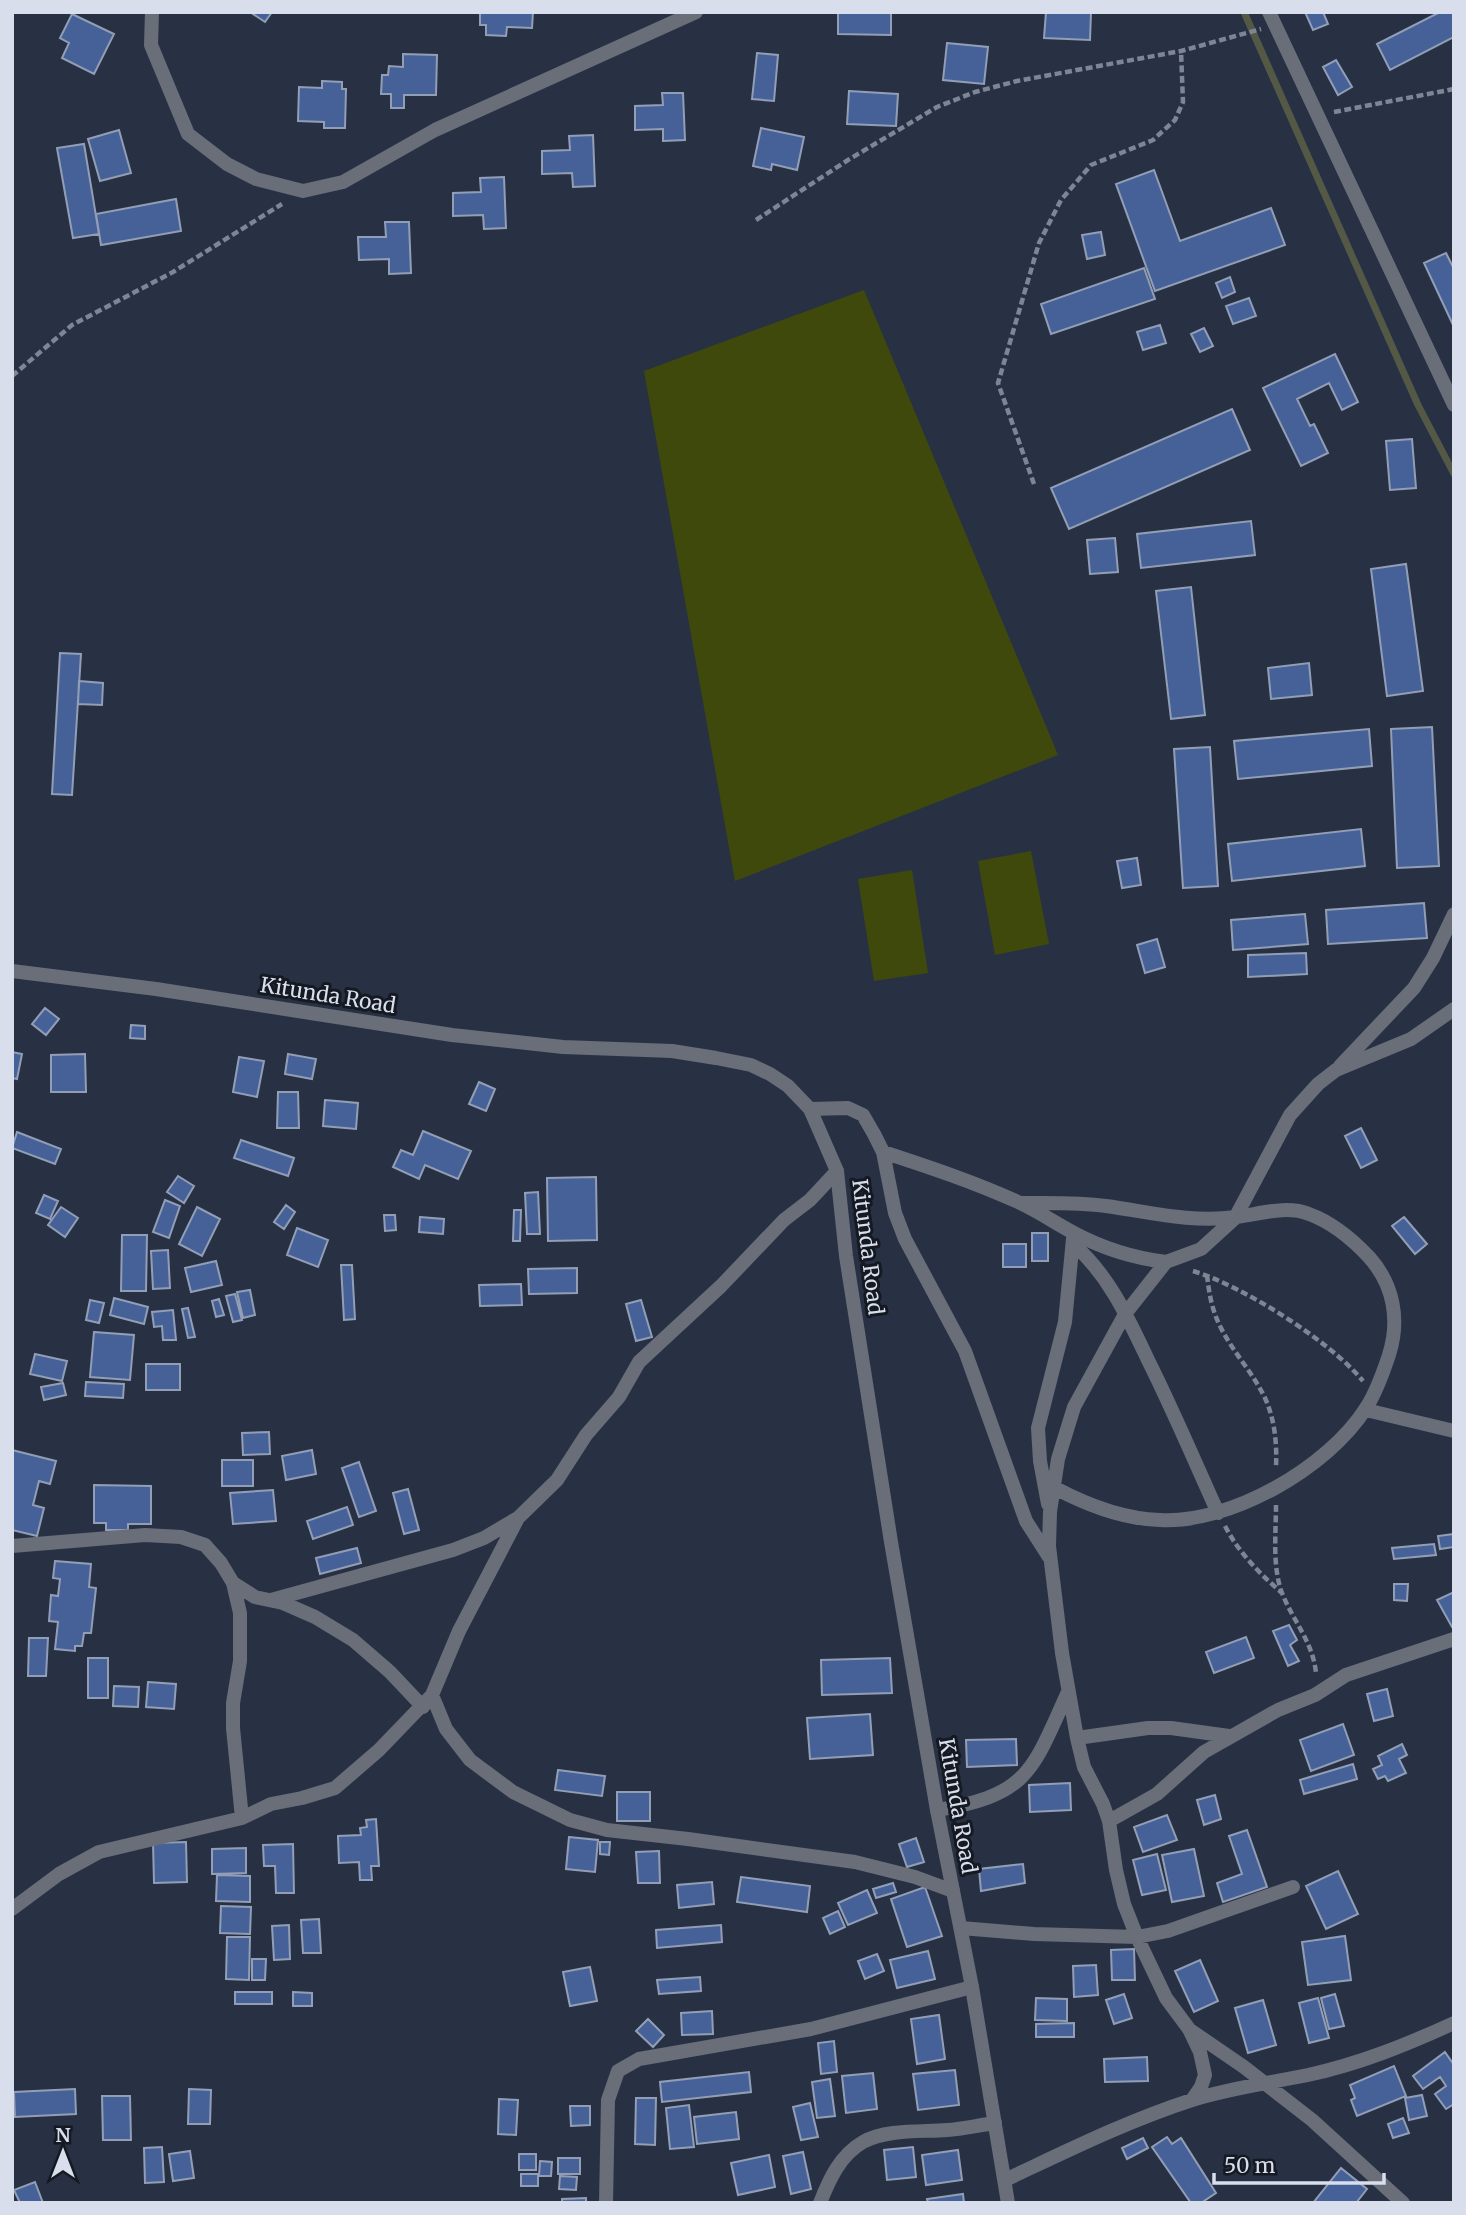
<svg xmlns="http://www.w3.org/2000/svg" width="1466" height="2215" viewBox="0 0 1466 2215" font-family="Merriweather,serif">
  <rect width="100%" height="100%" fill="#283144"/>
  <path fill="#40490c" d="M864 290 1058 755 735 881 644 371Z
    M1031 851 1049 944 995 955 978 861Z
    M912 870 928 973 874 981 858 879Z"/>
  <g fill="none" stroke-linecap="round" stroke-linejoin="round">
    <path stroke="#545946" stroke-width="7" d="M1244 12 1418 405 1454 474"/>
  </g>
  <path fill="#466198" stroke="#929eb5" stroke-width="2" d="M250 12H272L265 22Z
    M480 12H533L532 28 507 27 506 36 486 35V25H480Z
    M838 12H891V35L838 34Z
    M1046 12H1091L1090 40 1044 38Z
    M1305 12H1323L1328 24 1313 30Z
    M1440 12H1454V37L1390 70 1377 44Z
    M72 14 114 34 94 74 62 58 69 43 60 38Z
    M947 43 988 47 984 84 943 80Z
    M757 53 778 55 774 101 752 99Z
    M403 54 437 55 436 95H404V108H391V94H381L382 75H388L389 66 403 67Z
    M1336 60 1352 87 1338 95 1323 67Z
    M322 81 342 82V89H346L345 128H324V122L298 121 299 87 322 88Z
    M849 91 898 94 896 126 847 124Z
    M662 93H683L685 140 663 141V129L635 130V106L663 105Z
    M761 128 804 137 797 170 772 164 771 170 753 166Z
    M119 130 131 173 100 181 88 139Z
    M593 135 595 186 573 187 572 173 542 174V151L570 150 569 136Z
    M84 144 99 234 73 238 57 148Z
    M1154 170 1180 241 1271 208 1285 245 1155 291 1116 184Z
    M504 177 506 228 484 229 483 215 453 216V193L481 192 480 178Z
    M176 199 181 231 101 245 96 214Z
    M385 222H409L411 273 389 274V259L359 260 358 237H386Z
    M1101 232 1105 255 1087 259 1082 235Z
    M1446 253 1454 269V327L1424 263Z
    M1144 268 1155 299 1051 334 1041 304Z
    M1230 277 1235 292 1222 298 1216 283Z
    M1249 298 1256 316 1233 324 1226 306Z
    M1160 325 1166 343 1143 350 1137 332Z
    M1204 328 1213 346 1200 352 1191 334Z
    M1335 354 1358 402 1342 410 1329 383 1297 399 1310 426 1314 424 1328 453 1301 466 1263 388Z
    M1232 409 1250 450 1069 529 1051 488Z
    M1412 439 1416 488 1390 490 1386 441Z
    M1251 521 1255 555 1141 568 1137 534Z
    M1115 538 1118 572 1090 574 1087 540Z
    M1406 564 1423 691 1387 696 1371 569Z
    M1191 587 1205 715 1171 719 1156 591Z
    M60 653 81 654 72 795 52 794Z
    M1309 663 1312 695 1271 699 1268 668Z
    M79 681 103 683 102 705 78 704Z
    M1432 727 1439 866 1397 868 1391 729Z
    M1369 729 1372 766 1238 779 1234 741Z
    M1210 747 1218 886 1183 888 1174 749Z
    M1361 829 1365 866 1232 881 1228 844Z
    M1137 858 1141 885 1122 888 1117 861Z
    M1424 903 1427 938 1328 944 1326 910Z
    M1305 914 1308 944 1233 950 1231 920Z
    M1157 939 1165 967 1145 973 1137 945Z
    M1306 953 1307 974 1248 977V955Z
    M45 1008 59 1019 46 1035 32 1024Z
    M131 1025 145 1026V1039L130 1038Z
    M12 1052 22 1054 17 1079 12 1078Z
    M85 1054 86 1092H51V1055Z
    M288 1054 316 1059 312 1079 285 1074Z
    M239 1057 264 1061 257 1097 233 1092Z
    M479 1082 495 1089 486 1111 469 1104Z
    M278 1092H298L299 1128H277Z
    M325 1100 358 1103 356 1129 323 1126Z
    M1361 1128 1377 1160 1361 1168 1345 1136Z
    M423 1131 471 1151 458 1179 425 1165 419 1179 393 1167 401 1150 413 1155Z
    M17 1132 61 1149 55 1164 12 1148Z
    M241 1140 294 1158 288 1176 234 1158Z
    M178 1176 194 1186 184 1203 167 1192Z
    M596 1177 597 1240 548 1241 547 1178Z
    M538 1192 540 1234H527L525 1193Z
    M44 1195 58 1201 50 1219 36 1213Z
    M165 1200 180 1206 169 1238 153 1232Z
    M286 1205 295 1212 284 1229 274 1222Z
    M61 1207 78 1218 65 1237 48 1225Z
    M197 1207 220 1219 202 1256 179 1244Z
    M514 1210H521L520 1241H513Z
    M384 1215H395L396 1230 385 1231Z
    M420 1217 444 1219 443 1234 419 1232Z
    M1404 1217 1427 1244 1415 1254 1392 1226Z
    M297 1228 328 1240 318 1267 287 1255Z
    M1032 1233H1048V1261H1032Z
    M122 1235H147L146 1291H121Z
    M1003 1244H1026V1267H1003Z
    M168 1250 170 1288 153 1289 151 1251Z
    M216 1261 222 1285 191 1292 185 1268Z
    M341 1265H352L355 1319 344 1320Z
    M577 1268V1293L529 1294 528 1269Z
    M521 1284 522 1305 480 1306 479 1285Z
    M250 1290 255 1315 243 1318 237 1292Z
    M235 1294 242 1320 233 1322 226 1296Z
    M114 1298 148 1307 144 1324 110 1315Z
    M219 1299 224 1315 216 1317 212 1301Z
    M90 1300 104 1303 99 1323 86 1320Z
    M641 1300 652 1337 636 1341 626 1304Z
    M188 1308 195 1337 188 1338 182 1309Z
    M173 1310 176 1340H163L162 1326 154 1327 152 1312Z
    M94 1332 134 1335 130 1380 90 1377Z
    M35 1354 67 1361 62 1381 30 1374Z
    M146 1364H180V1390H146Z
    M86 1382 124 1384 123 1398 85 1396Z
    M63 1383 66 1395 44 1400 41 1387Z
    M269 1432 270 1454 243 1455 242 1433Z
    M12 1450 56 1461 50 1484 39 1481 33 1505 44 1508 37 1536 12 1530Z
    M312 1450 316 1474 286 1480 282 1456Z
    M222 1460H253V1486H222Z
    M359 1462 376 1511 359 1517 342 1468Z
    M94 1485 151 1486V1524H128V1530H106V1523H94Z
    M408 1489 419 1530 404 1534 393 1493Z
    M273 1490 276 1521 233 1524 230 1493Z
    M347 1507 353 1525 313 1539 307 1521Z
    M1454 1534V1547L1440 1549 1438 1536Z
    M1434 1544 1436 1555 1394 1559 1392 1548Z
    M357 1548 361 1563 320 1574 316 1558Z
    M55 1561 91 1564 89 1587 96 1588 91 1633H84L82 1646H75V1651L55 1649 58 1622 49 1621 51 1595 58 1596 60 1579 53 1578Z
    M1394 1584H1408L1407 1601 1394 1600Z
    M1454 1592V1626L1452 1627 1437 1600Z
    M1289 1625 1297 1640 1290 1645 1299 1661 1288 1666 1273 1631Z
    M1246 1637 1254 1658 1214 1673 1206 1652Z
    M29 1638H48L46 1676H28Z
    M88 1658H108V1698H88Z
    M890 1658 892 1693 822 1695 821 1660Z
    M148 1682 176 1684 174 1709 146 1707Z
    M114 1686 139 1687 138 1707 113 1706Z
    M1387 1689 1393 1716 1374 1721 1367 1694Z
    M870 1714 873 1755 810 1759 807 1718Z
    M1343 1724 1354 1755 1311 1771 1300 1740Z
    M1016 1739 1017 1765 967 1767 966 1740Z
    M1402 1744 1407 1755 1399 1759 1406 1773 1388 1781 1385 1776 1378 1779 1373 1769 1382 1765 1378 1756Z
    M1353 1764 1357 1779 1304 1794 1300 1780Z
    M558 1770 605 1776 602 1796 555 1790Z
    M1070 1783 1071 1810 1030 1812 1029 1785Z
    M617 1792H650V1821H617Z
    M1215 1795 1221 1819 1204 1825 1197 1800Z
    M1167 1815 1177 1840 1143 1852 1134 1827Z
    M376 1819 379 1866H371L372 1880H360L359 1862 339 1863 338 1836 361 1835 360 1828 367 1827 366 1820Z
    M1247 1830 1267 1887 1223 1902 1217 1883 1242 1874 1229 1836Z
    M569 1837 598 1840 595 1872 566 1869Z
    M916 1838 924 1862 907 1867 899 1844Z
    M186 1842 187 1882 154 1883 153 1843Z
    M600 1842H610L609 1855 600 1854Z
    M293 1844 294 1893H276L275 1866H264L263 1845Z
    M246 1848V1873L212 1874V1849Z
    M1194 1849 1204 1896 1172 1902 1162 1855Z
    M659 1851 660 1883H638L636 1852Z
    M1157 1854 1166 1890 1142 1895 1133 1860Z
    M1023 1864 1025 1883 981 1891 979 1869Z
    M1338 1871 1358 1914 1326 1929 1306 1886Z
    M217 1875 250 1876V1902L216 1901Z
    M741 1877 810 1886 807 1912 737 1902Z
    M712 1882 714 1904 679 1908 677 1885Z
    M893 1883 896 1892 876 1898 873 1889Z
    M925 1887 942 1936 907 1947 891 1899Z
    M867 1890 877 1913 848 1925 838 1903Z
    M221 1906 251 1907 250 1934 220 1933Z
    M838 1911 845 1927 830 1934 823 1918Z
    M319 1919 321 1953H303L301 1920Z
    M289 1925 290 1959 274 1960 272 1926Z
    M721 1925 722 1942 657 1948 656 1930Z
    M1345 1936 1351 1980 1308 1985 1302 1942Z
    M227 1937H250L249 1980 226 1979Z
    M1134 1949 1135 1980H1112L1111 1950Z
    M928 1951 935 1979 897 1988 890 1960Z
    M877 1954 884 1971 865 1979 858 1961Z
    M252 1959H266L265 1980H252Z
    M1200 1960 1218 2001 1194 2012 1175 1971Z
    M1096 1965 1098 1995 1074 1997 1073 1966Z
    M590 1967 597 2001 570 2006 563 1972Z
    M700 1977 701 1991 659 1994 657 1980Z
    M235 1992H272V2004H235Z
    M293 1992 312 1993V2006H293Z
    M1124 1994 1132 2018 1114 2024 1106 2000Z
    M1335 1994 1344 2026 1329 2029 1321 1998Z
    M1036 1998 1067 1999V2021L1035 2020Z
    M1318 1998 1329 2038 1309 2043 1299 2003Z
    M1263 2000 1276 2045 1248 2053 1235 2008Z
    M712 2011 713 2034 682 2035 681 2013Z
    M939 2015 945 2059 917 2064 911 2019Z
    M648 2019 664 2035 653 2047 636 2031Z
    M1074 2023V2037H1036V2024Z
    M834 2041 837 2072 821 2074 818 2043Z
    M1445 2052 1454 2065V2104L1446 2109 1435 2094 1446 2086 1440 2077 1423 2089 1413 2076Z
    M1147 2057 1148 2081 1105 2082 1104 2059Z
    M1394 2066 1406 2096 1357 2116 1351 2100 1355 2098 1350 2085Z
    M955 2070 959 2105 918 2110 913 2074Z
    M749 2072 751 2092 662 2102 660 2082Z
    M873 2073 877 2109 846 2113 842 2076Z
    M830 2079 835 2116 817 2118 812 2082Z
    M75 2089 76 2114 15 2117 14 2092Z
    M189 2089 211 2090 210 2124H188Z
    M1422 2095 1427 2116 1409 2120 1405 2098Z
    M102 2096H130L131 2140H103Z
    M636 2098H656L655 2145 635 2144Z
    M499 2099 518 2100 516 2135 498 2134Z
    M810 2103 818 2137 801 2140 793 2107Z
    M689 2105 694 2147 670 2149 666 2108Z
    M570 2106H590V2125L571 2126Z
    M736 2112 739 2139 697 2144 694 2117Z
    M1403 2118 1409 2133 1393 2138 1388 2124Z
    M1167 2137 1172 2144 1181 2138 1216 2193 1201 2203H1191L1152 2147Z
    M1143 2138 1148 2148 1127 2159 1122 2148Z
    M162 2147 164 2182 145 2183 144 2148Z
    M913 2147 916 2177 887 2180 884 2150Z
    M958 2150 962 2180 926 2185 922 2155Z
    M190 2151 194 2178 173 2181 169 2154Z
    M803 2152 811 2189 791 2194 783 2156Z
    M519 2154H536V2170H519Z
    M769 2155 775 2187 738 2195 731 2163Z
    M558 2158H580V2174H558Z
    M540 2161 552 2162 551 2176H539Z
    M1341 2168 1367 2189 1356 2203H1313Z
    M521 2174H538V2186H521Z
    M560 2176 577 2177 576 2190 559 2189Z
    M35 2182 43 2203H20L14 2190Z
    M963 2194 964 2203H928L927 2199Z
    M586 2198V2203H562V2199Z"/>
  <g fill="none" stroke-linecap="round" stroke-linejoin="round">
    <path stroke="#7e8696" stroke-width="4.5" stroke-dasharray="7 3.5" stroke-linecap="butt" d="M1334 112 1454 89
      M756 220 848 160 937 107 975 92 1017 81 1181 51 1261 29
      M12 376 72 325 173 272 282 204
      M1034 484 998 383 1039 243 1061 200 1091 165 1153 140 1175 120 1183 102 1181 51
      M1193 1271C1243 1286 1330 1341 1363 1381
      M1207 1275C1209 1293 1212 1311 1221 1328 1233 1352 1253 1373 1265 1398 1275 1420 1277 1444 1276 1468
      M1276 1505C1276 1533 1272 1566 1282 1593 1293 1621 1313 1642 1316 1673
      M1225 1526C1239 1553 1259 1573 1282 1593"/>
    <path stroke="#696e78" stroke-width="14" d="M152 12 151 45 188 134 227 164 256 179 303 191 343 182 435 130 696 12
      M1269 12 1454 405
      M1340 1066 1414 988 1433 958 1454 914
      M810 1109 848 1108 863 1115 874 1134 883 1152 895 1213 905 1239 965 1351 1026 1521 1049 1557
      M883 1152C929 1167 974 1182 1018 1202 1038 1211 1055 1223 1074 1233 1104 1249 1133 1258 1166 1262
      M1021 1203C1049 1203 1078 1202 1106 1206 1150 1212 1191 1223 1236 1217 1260 1214 1286 1205 1309 1214 1331 1222 1353 1240 1369 1257 1394 1285 1400 1320 1389 1355 1383 1373 1376 1393 1366 1408 1328 1468 1230 1524 1160 1520 1122 1519 1087 1505 1055 1488
      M1073 1244C1109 1275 1128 1318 1148 1360 1173 1410 1195 1462 1218 1513
      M1366 1410 1454 1431
      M1048 1504 1040 1461 1038 1428 1065 1322 1073 1239
      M12 1546 145 1535 181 1537 205 1545 221 1563 233 1583 255 1597 283 1603 315 1617 353 1640 390 1672 423 1707
      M233 1583 240 1613V1661L233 1703V1728L242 1818
      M271 1600 453 1550 484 1538 516 1519
      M432 1695 446 1729 470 1760 513 1792 570 1820 607 1830 688 1839 855 1862 915 1877 953 1891
      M1077 1738 1148 1728H1171L1229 1736
      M937 1810C1029 1795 1032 1771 1068 1692
      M1109 1821 1157 1794 1204 1752 1278 1710 1315 1695 1346 1675 1454 1639
      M12 1909 59 1874 99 1852 242 1818 271 1804 302 1798 335 1788 379 1750 432 1695 459 1631 518 1518 557 1480 586 1435 619 1397 639 1362 721 1286 784 1220 810 1200 837 1171
      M961 1928 1034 1934 1137 1937 1168 1931 1293 1887
      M1190 2030 1244 2067 1312 2120 1403 2203
      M1192 2100 1201 2087 1205 2075 1200 2052 1189 2029 1166 1998 1137 1937 1124 1904 1116 1870 1109 1821 1103 1804 1084 1767 1077 1738 1062 1653 1049 1546 1050 1512 1058 1459 1074 1407 1125 1314 1166 1262 1201 1249 1235 1218 1290 1115 1318 1084 1336 1070 1411 1039 1454 1009
      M1005 2180C1067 2151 1127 2121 1192 2100 1230 2088 1269 2083 1308 2075 1359 2064 1406 2045 1454 2023
      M606 2203 608 2100 618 2071 639 2059 811 2029 972 1987
      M820 2203C829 2180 840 2155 863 2142 886 2129 921 2132 947 2130 963 2129 979 2125 995 2123"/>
    <path stroke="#696e78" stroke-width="14" d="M12 971 156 989 452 1035 563 1047 672 1051 716 1058 751 1065 770 1074 788 1086 810 1109 837 1171 846 1256 891 1542 937 1810 972 1987 1008 2203"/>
  </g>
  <g text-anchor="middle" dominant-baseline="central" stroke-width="6" stroke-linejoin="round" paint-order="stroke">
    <g font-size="21" fill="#d8deeb" stroke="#151922">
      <text transform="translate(328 995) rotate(9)">Kitunda Road</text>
      <text transform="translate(868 1247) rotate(83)">Kitunda Road</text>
      <text transform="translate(958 1806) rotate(80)">Kitunda Road</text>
    </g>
  </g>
  <rect width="1466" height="2215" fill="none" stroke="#d8deeb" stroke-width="28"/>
  <g transform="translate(63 2152)" stroke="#151922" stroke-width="5" paint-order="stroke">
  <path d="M0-5L12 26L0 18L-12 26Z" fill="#d8deeb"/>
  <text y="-10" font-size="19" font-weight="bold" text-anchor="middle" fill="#d8deeb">N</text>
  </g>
  <path d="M1214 2173v10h170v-10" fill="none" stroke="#d8deeb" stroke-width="3.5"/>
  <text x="1224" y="2173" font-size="21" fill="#d8deeb" stroke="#151922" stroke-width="5" paint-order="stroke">50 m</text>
</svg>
